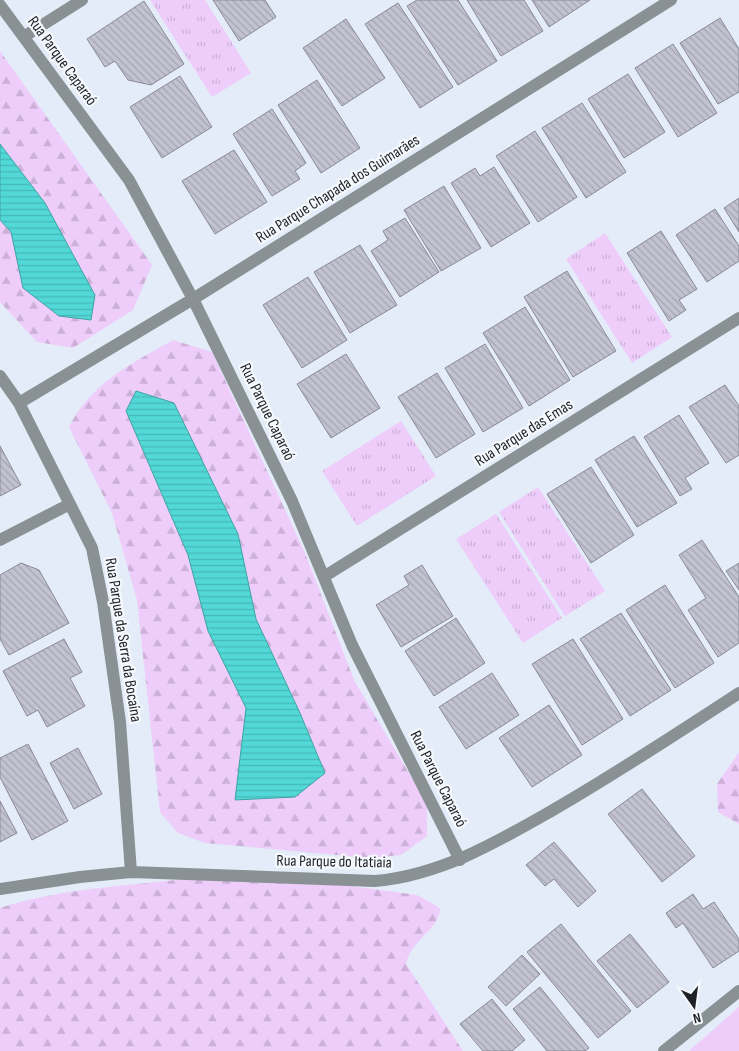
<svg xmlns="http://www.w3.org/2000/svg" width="739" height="1051" viewBox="0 0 739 1051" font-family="'Sofia Sans Condensed',sans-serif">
  <defs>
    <pattern id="grass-tufts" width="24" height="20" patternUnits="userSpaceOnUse" patternTransform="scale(1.25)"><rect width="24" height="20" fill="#eecdfb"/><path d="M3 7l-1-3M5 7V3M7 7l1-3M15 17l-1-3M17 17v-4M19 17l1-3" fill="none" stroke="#ccb0d7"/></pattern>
    <pattern id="forest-firs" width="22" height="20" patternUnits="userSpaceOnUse" patternTransform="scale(1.25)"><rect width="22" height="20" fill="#eecdfb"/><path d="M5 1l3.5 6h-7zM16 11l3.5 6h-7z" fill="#ccb0d7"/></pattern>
    <pattern id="water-rules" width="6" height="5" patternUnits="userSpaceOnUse" patternTransform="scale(1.25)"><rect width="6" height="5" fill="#51d8d7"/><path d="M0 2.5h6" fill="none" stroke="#46b9b8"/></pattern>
    <pattern id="building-back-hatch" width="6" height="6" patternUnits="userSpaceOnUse" patternTransform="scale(1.25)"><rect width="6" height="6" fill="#c2c2d0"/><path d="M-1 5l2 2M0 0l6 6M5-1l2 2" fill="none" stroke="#a6a6b2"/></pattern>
  </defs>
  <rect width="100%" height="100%" fill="#e3ecf8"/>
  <path fill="url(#grass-tufts)" d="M150 0H205L251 73 212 97Z
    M605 233 672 337 632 363 566 259Z
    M401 421 436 476 357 526 322 471Z
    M538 487 605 591 565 616 499 512Z
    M496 514 562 618 523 643 456 539Z"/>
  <path fill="url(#forest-firs)" fill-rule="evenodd" d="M0 51 152 265 133 310 73 348 37 342 0 302V220L11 232 23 288 90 320 95 295 45 203 0 144Z
    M173 340 212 352 305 553 354 680 427 804V836L401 855 371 858 205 843 178 833 160 812 137 600 112 513 69 427C92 382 131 364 173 340ZM126 411 238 534 256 619 300 713 325 773 235 799 246 708 208 631 188 555Z
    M739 752V824L718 812 717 784Z
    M185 879 343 885 417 895 440 908C439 931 411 939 406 964L463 1051H0V908C59 889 123 886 185 879Z"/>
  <path fill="#eecdfb" d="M739 1007V1051H689Z"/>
  <path fill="url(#water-rules)" stroke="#42a1a2" d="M0 144 45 203 95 295 91 320 59 316 23 288 11 232 0 220Z
    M136 391 174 403 238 534 256 619 300 713 325 773 295 797 235 800 246 708 208 631 188 555 126 411Z"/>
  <path fill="url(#building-back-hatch)" stroke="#8a8a97" d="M213 0H265L276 17 239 41Z
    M417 0H458L497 61 458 85 407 6Z
    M467 0H524L543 31 501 56Z
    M532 0H590L549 27Z
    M144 1 184 64 151 85 128 80 115 61 105 67 87 39Z
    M398 3 453 87 420 108 365 24Z
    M720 18 739 49V92L718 104 680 43Z
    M346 19 385 78 342 106 303 48Z
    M673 44 717 113 678 137 635 68Z
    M628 74 665 132 624 158 588 99Z
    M180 76 212 127 162 158 130 107Z
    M317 80 360 148 321 173 278 105Z
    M582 103 626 172 586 198 542 128Z
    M272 109 306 163 295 171 300 179 272 196 233 134Z
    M535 131 577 197 538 222 496 156Z
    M234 150 267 202 215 234 182 181Z
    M494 167 530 223 491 247 451 183 475 168 480 176Z
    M444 186 481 248 441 271 404 210Z
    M739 198V232L724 208Z
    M715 209 739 246V261L707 282 676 235Z
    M405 218 439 272 400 297 371 251 388 240 383 231Z
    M661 231 697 289 679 300 686 310 669 321 627 253Z
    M360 245 397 305 350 333 314 272Z
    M567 271 616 351 573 377 524 297Z
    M308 277 347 340 302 368 263 305Z
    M525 307 570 380 529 406 483 333Z
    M485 344 523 408 483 432 445 368Z
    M346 354 380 408 331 438 297 384Z
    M437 373 475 434 436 458 398 397Z
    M725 385 739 406V455L726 463 689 407Z
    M679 415 709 463 685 478 692 489 680 496 644 437Z
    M634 436 677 503 637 527 595 460Z
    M0 446 21 485 0 496Z
    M591 467 634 535 591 563 547 494Z
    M702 540 739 597V643L718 657 688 610 706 598 679 555Z
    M21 563 39 570 69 623 9 655 0 639V575Z
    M739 563V590L726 571Z
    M422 565 453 616 401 647 376 605 409 585 404 576Z
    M665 585 714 663 675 688 626 610Z
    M621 613 671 690 630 716 580 639Z
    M456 618 485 663 434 696 405 651Z
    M64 639 82 672 70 678 85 706 47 727 38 710 27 716 3 671Z
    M573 639 623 719 582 745 532 664Z
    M492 673 519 715 466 749 439 707Z
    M549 705 582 755 532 787 499 738Z
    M28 744 68 821 32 840 0 777V758Z
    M78 748 102 794 74 809 50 763Z
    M642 789 695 856 662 882 608 814Z
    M0 801 17 833 0 842Z
    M554 842 596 891 578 907 554 879 545 886 526 865Z
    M693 894 703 909 714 902 739 939V951L713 968 683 923 676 928 666 913Z
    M561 924 631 1011 598 1038 527 952Z
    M630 934 669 982 637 1008 597 961Z
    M522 955 540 974 506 1006 488 987Z
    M540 987 589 1048 585 1051H547L513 1009Z
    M492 999 525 1040 512 1051H483L460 1024Z"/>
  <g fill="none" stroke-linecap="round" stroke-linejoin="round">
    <path stroke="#8a9194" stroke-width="12" d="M0 5 129 180 193 299 292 501 352 645 460 860
      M25 36 82 0
      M0 376 19 403 92 548 103 602 120 722 131 872
      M19 403 193 299 671 0
      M0 540 70 504
      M325 576 739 318
      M0 889 80 877 131 872 375 881C441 875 497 842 553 810 617 773 678 733 739 693
      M664 1051 739 991"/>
  </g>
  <g text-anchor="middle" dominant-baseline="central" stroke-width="4.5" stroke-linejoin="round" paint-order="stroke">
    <g font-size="16" fill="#1e2226" stroke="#f5f9fe">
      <text transform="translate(62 61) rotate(54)">Rua Parque Caparaó</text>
      <text transform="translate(338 189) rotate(-32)">Rua Parque Chapada dos Guimarães</text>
      <text transform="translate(267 412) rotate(64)">Rua Parque Caparaó</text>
      <text transform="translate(524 433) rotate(-32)">Rua Parque das Emas</text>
      <text transform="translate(123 640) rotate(81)">Rua Parque da Serra da Bocaína</text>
      <text transform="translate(438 779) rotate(63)">Rua Parque Caparaó</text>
      <text transform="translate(334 862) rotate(1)">Rua Parque do Itatiaia</text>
    </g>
  </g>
  <g transform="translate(694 1006) rotate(166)" stroke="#f5f9fe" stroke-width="4" paint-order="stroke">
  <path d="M0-4L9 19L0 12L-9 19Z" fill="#1e2226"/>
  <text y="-8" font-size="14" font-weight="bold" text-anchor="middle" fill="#1e2226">N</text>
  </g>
</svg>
